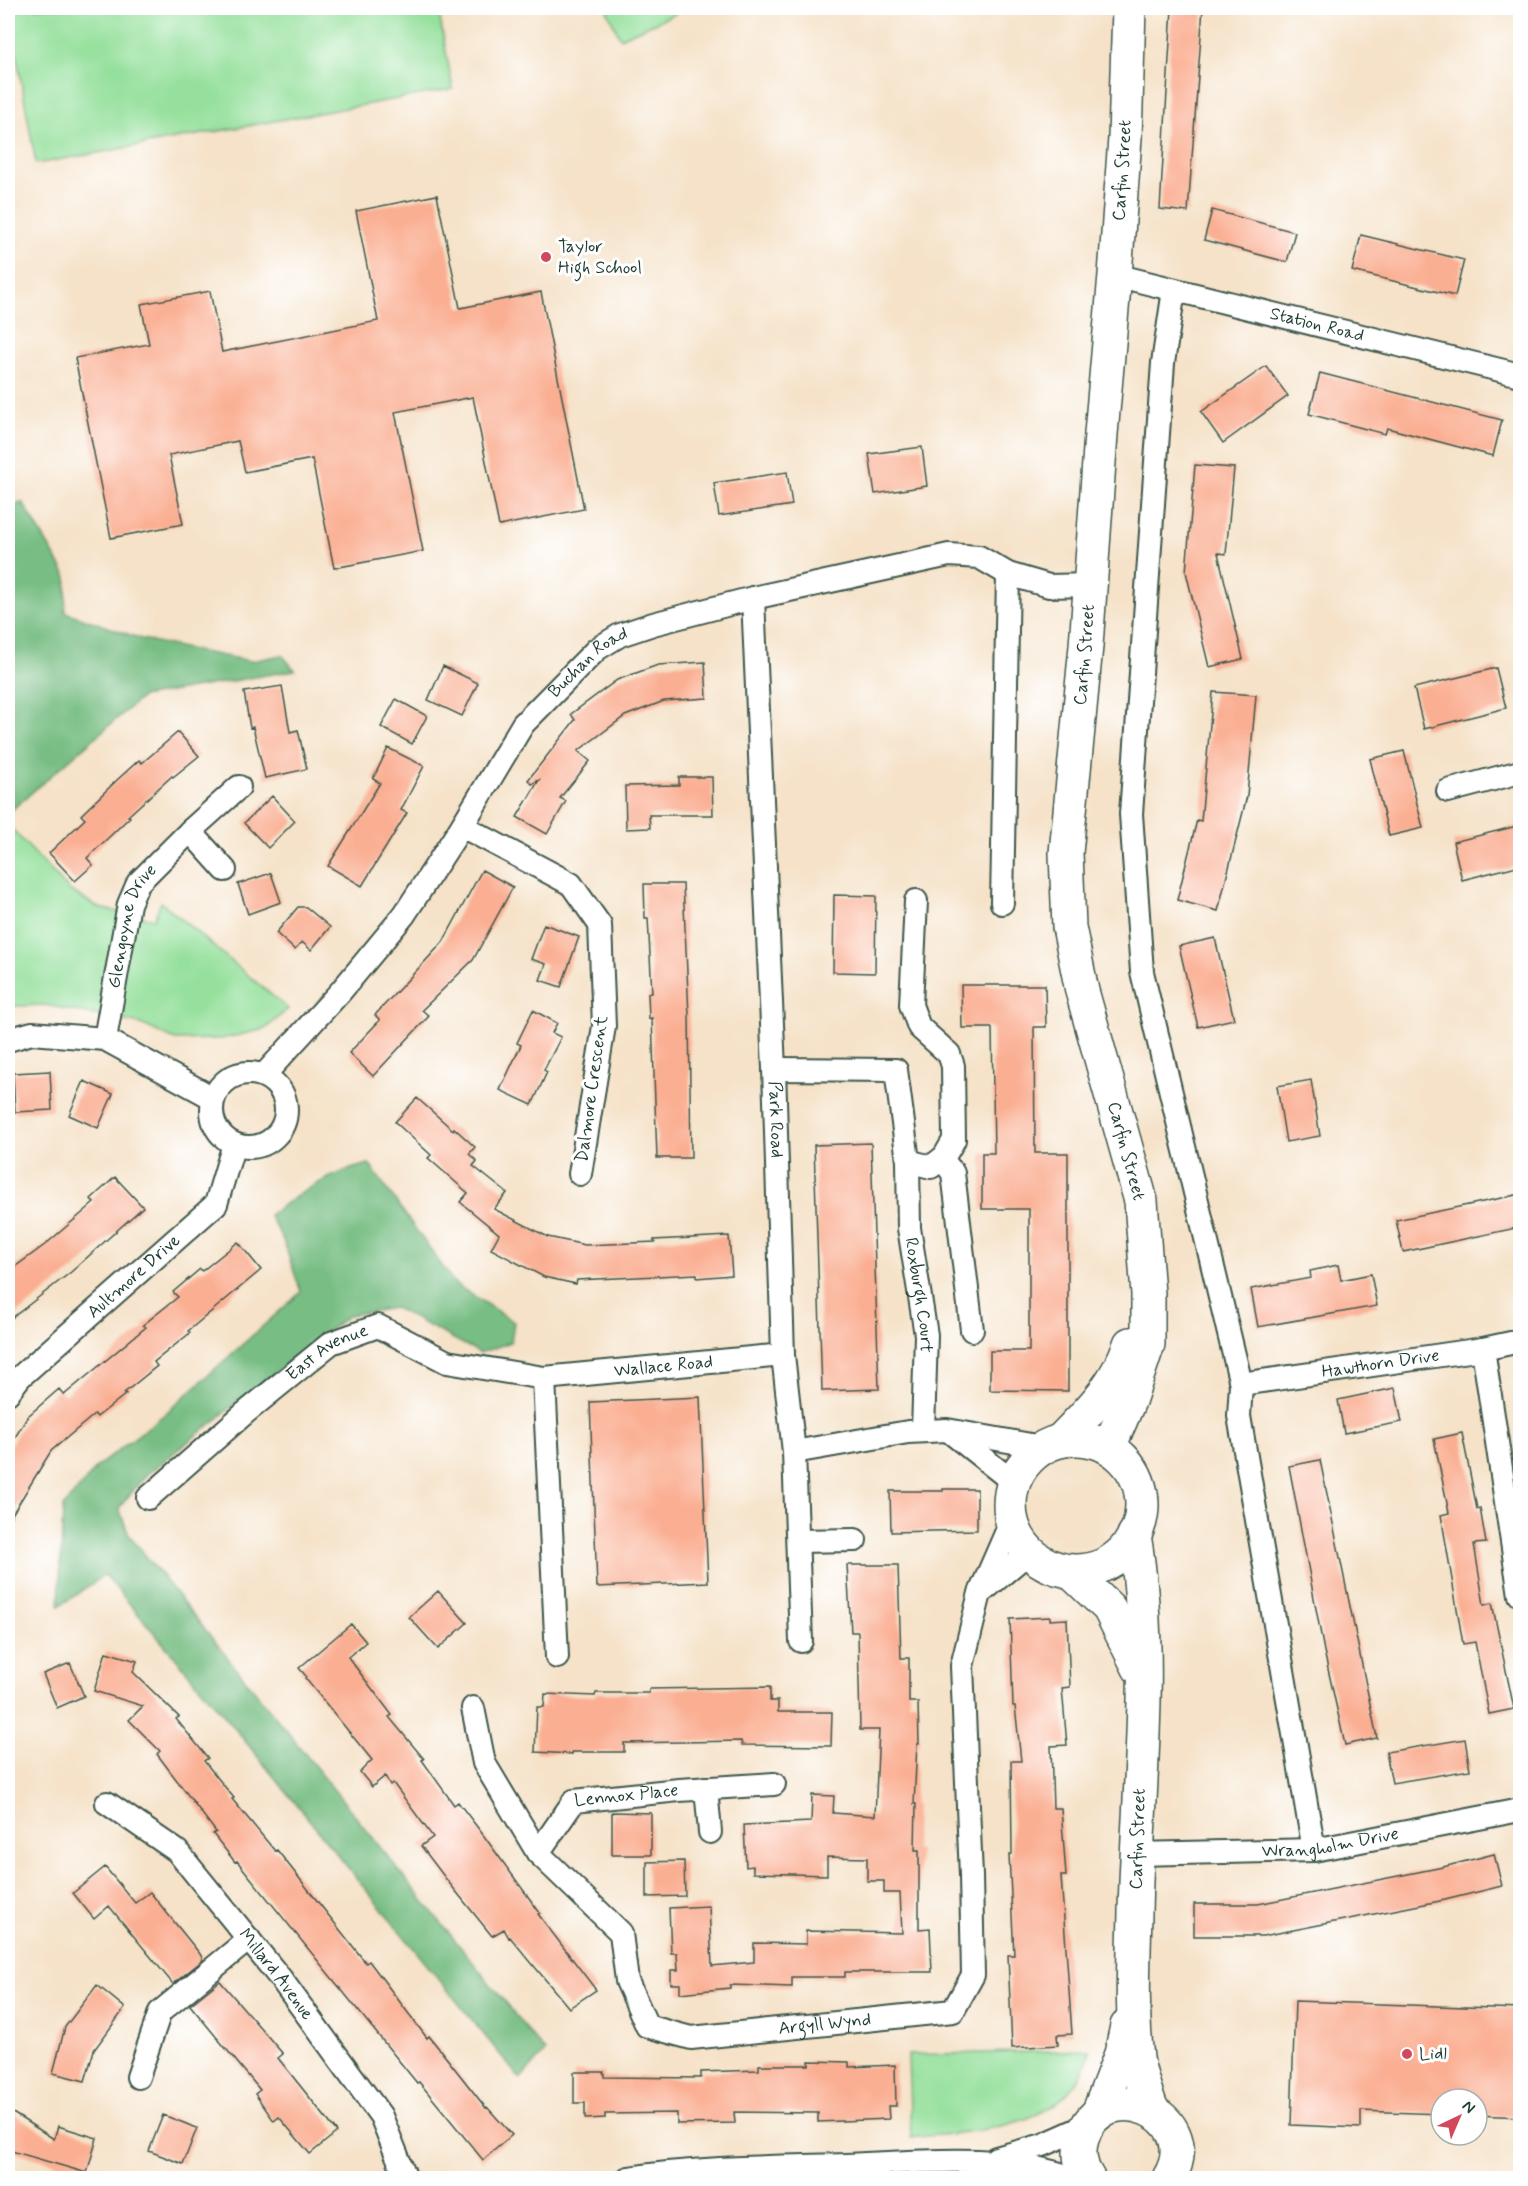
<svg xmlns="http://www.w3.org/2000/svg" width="1528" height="2186" viewBox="0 0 1528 2186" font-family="Mynerve,sans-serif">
  <rect width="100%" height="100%" fill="#fff"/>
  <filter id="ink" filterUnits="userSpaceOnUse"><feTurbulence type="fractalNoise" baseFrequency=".0167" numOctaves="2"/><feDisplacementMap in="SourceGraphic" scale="12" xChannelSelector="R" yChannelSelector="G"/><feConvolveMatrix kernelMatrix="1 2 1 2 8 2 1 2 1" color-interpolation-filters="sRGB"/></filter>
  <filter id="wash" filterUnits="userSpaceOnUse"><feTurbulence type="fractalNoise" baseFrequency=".008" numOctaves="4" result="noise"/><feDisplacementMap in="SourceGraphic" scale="24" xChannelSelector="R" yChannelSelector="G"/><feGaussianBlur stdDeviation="1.35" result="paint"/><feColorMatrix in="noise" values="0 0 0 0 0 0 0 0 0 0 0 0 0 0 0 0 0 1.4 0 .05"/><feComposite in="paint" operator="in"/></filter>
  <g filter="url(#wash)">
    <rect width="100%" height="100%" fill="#f5e2c8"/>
    <path fill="#95e09c" stroke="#5a8e68" stroke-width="1.5" d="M8 8H438L453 89 36 164Z
      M606 8H688L620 38Z
      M8 825 69 890 99 908 154 919 161 902 288 1009 265 1029 221 1039 175 1040 141 1024 45 1005 13 1006 8 1003Z
      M1090 2050C1073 2131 976 2130 911 2138L908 2055Z"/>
    <path fill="#78be84" stroke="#4c7e5c" stroke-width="1.5" d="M23 503 67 577 65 612 142 639 202 652 251 661 282 655 295 670 142 697 8 813V505Z
      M369 1164 455 1284 514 1322 511 1342 480 1353 395 1308 349 1315 146 1475 119 1508 129 1535 545 2052 520 2079 223 1714 105 1575 59 1606 63 1507 98 1466 166 1413 301 1292 283 1240 269 1215C302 1192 329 1173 369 1164Z"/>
    <g id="blocks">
      <path fill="#faae92" d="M1172 8H1203L1188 212 1160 209Z
        M437 195 460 308 541 292 584 509 499 526 473 397 395 412 423 551 334 568 312 459 245 472 238 441 169 455 183 524 111 538 75 358 149 344 141 304 210 291 222 352 378 321 356 211Z
        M1212 210 1295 232 1287 262 1204 240Z
        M1361 235 1464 260 1455 296 1352 271Z
        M1266 366 1288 396 1223 443 1201 412Z
        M1320 373 1502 420 1493 456 1387 428 1385 434 1309 414Z
        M922 447 927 486 875 494 869 454Z
        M1195 465 1234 468 1226 554 1218 553 1243 659 1209 667 1186 572Z
        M787 472 792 505 719 516 714 483Z
        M705 662 707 698 664 701 625 716 578 751 590 761 560 798 566 801 547 834 517 817 539 780 532 784 528 780 575 720 571 714 617 680 658 665Z
        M443 666 478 683 462 716 428 700Z
        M1496 668 1506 708 1424 729 1414 688Z
        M282 686 290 732 298 730 307 769 265 778 253 727 250 728 244 692Z
        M1213 692 1256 695 1247 796 1218 911 1177 900 1197 820 1201 821Z
        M396 699 427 716 412 744 381 727Z
        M178 732 199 756 173 777 172 776 128 816 130 817 87 858 93 865 75 881 49 853 85 819 81 815 117 780 139 760 142 763Z
        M388 748 424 766 401 810 407 813 362 886 328 866 380 783 373 779Z
        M1404 751 1423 828 1389 836 1370 759Z
        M679 777H712L713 815H649L650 828 626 829 625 786 679 785Z
        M272 796 295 821 268 848 244 823Z
        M1521 825V865L1462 880 1453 842Z
        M482 870 513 887 473 960 422 1010 429 1016 373 1076 349 1053 380 1020 375 1015 443 942Z
        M271 873 281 902 248 914 238 884Z
        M644 884H683L689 1016 691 1158H657L652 1018 649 1019 648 993H652L648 918H645Z
        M834 895 876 896 875 973 833 972Z
        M298 907H306L330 927 311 950 302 942 295 950 276 933Z
        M544 924 579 937 561 987 540 980 546 964 531 959Z
        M1215 938 1234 1019 1198 1027 1179 946Z
        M961 985H1045L1046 1027H1034L1035 1153H1068V1391L990 1390V1351H1029V1209H982V1153H994L992 1028H962Z
        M533 1010 557 1023 552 1033 561 1037 544 1070 547 1072 532 1105 500 1090 521 1045 517 1043Z
        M50 1071 52 1110 15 1112 13 1073Z
        M1311 1080 1320 1136 1286 1142 1277 1086Z
        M84 1081 113 1094 98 1128 69 1115Z
        M417 1098 453 1130 454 1128 475 1147 469 1154 477 1161 473 1166 507 1193 494 1209 548 1237 585 1245 655 1242 654 1240 729 1236 732 1275 697 1278V1274L577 1280 576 1284 544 1277 491 1249 499 1234 460 1202 468 1193 428 1158 431 1155 395 1122Z
        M871 1143 879 1389 822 1391 814 1145Z
        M115 1177 143 1207 71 1272 8 1321V1272L46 1244 94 1203 91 1199Z
        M1521 1194V1227L1403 1252 1396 1220Z
        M238 1242 261 1270 188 1331 190 1333 154 1362 157 1366 124 1393 126 1394 97 1417 95 1414 51 1451 8 1521V1449L28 1416 59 1389 64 1395 146 1327 143 1325 178 1297 173 1292 200 1269 202 1271Z
        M1338 1265 1341 1280 1371 1274 1377 1306 1258 1327 1251 1289 1311 1278 1310 1271Z
        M1395 1388 1402 1422 1344 1433 1338 1400Z
        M700 1397 708 1582 597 1587 590 1402Z
        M1462 1433 1477 1509 1480 1508 1486 1543 1474 1544 1484 1605 1492 1603 1514 1709 1489 1714 1475 1642 1463 1644 1441 1515 1449 1513 1434 1439Z
        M1320 1460 1377 1738 1345 1745 1324 1651 1289 1466Z
        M943 1489H977V1530L891 1532 890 1491H943Z
        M847 1565H898L901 1658H909V1702H918L919 1744H917L914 1804H916L915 1850H919V1929L930 1928 932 1972H845V1977H792V1987L730 1985V1988L680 1993V1984H671V1970H678L677 1953H671L669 1908 709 1906 712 1966 754 1962V1943L806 1944V1931L902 1933 900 1893H884V1881H867V1858L827 1857V1875L753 1873V1866L746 1867 744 1825 811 1822 812 1795 834 1796 833 1813 875 1816 879 1730H860L858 1632H851Z
        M438 1591 467 1623 438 1649 409 1617Z
        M1050 1617V1620L1067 1619 1070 1687 1062 1688 1067 1745 1051 1746 1053 1808H1061L1066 1876H1061L1072 2034 1057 2035 1058 2045 1012 2048 1008 1955H1014L1009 1855 1012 1854 1011 1761H1021L1015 1706H1013L1010 1619Z
        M351 1624 366 1642 348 1657 392 1715 389 1717 424 1759 422 1760 454 1805 458 1802 481 1832 540 1913 538 1914 596 1990 569 2008 510 1937 509 1938 504 1929 492 1936 446 1879 421 1846 433 1837 393 1783 390 1785 385 1776 372 1787 360 1772 372 1760 305 1678 306 1676 299 1668Z
        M106 1652 137 1661 133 1672 179 1717 176 1719 208 1758 204 1761 234 1798 232 1799 275 1851 277 1850 296 1874 366 1963 369 1961 427 2038 429 2036 486 2108 487 2107 512 2135 483 2160 419 2082 417 2083 237 1861 235 1862 213 1834 216 1832 157 1754 160 1751 129 1720 143 1706 94 1691Z
        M70 1663 84 1696 57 1708 43 1674Z
        M770 1687V1701H778V1712H832L831 1746 742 1745 741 1741 624 1743V1752H572V1754L535 1752 537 1707H544L545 1694 595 1696 596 1693H649V1689Z
        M1465 1739 1470 1770 1392 1783 1386 1752Z
        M612 1812 651 1813V1855H612Z
        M1494 1854 1502 1886 1445 1900 1263 1936H1194V1904H1258L1443 1867Z
        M684 1861 685 1896 647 1897V1862Z
        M105 1867 135 1903 150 1892 200 1954 203 1960 173 1984 109 1906 94 1919 73 1893Z
        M220 1981 283 2054 278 2058 337 2132 310 2154 279 2117 274 2121 255 2094 260 2090 190 2005Z
        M97 1985 125 2008 94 2050 85 2081 53 2073 65 2027Z
        M1295 2001 1521 2009V2117L1477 2115V2099H1441V2114L1361 2111V2128L1291 2125Z
        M809 2061 849 2062V2067L895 2065 896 2106H888L889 2119 818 2122V2113L734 2112 735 2123 677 2124V2113L605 2114V2118L585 2119V2103H574V2072H604V2077L701 2078V2072L759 2070V2065H809Z
        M8 2110 54 2139 58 2126 97 2138 87 2173 8 2150Z
        M163 2115 197 2128 183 2164 149 2151Z"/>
    </g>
  </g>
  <g filter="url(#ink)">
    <use href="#blocks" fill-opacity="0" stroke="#3f564a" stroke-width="1.5"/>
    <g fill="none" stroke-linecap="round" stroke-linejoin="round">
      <defs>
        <g id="minor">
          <path id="s1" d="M1115 275 1520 375"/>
          <path d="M1174 290 1163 363 1131 814 1142 972 1241 1384 1239 1416 1314 1850"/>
          <path id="s2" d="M753 598 774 1069 783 1355 794 1452 801 1641"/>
          <path d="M1448 791 1520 772"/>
          <path d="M462 826 571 884 600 925 604 1026 580 1174"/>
          <path d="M190 831 225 870"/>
          <path d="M1002 903 1008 574"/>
          <path id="s3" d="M105 1039 129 904 138 883 190 831 239 787"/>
          <path d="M8 1040 32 1033 105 1039 213 1098"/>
          <path d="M774 1069 896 1070 908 1161 931 1167 944 1157 954 1140 953 1066 949 1054 919 1027 911 1005 916 901"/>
          <circle cx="249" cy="1110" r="37"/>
          <path id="s4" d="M264 1075 341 991 404 915 462 826 523 724 597 649 620 635 653 624 753 598 949 555 979 557 1008 574 1049 586 1089 585"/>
          <path d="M942 1159 953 1173 972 1330"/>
          <path id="s5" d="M908 1161 909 1228 926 1335 923 1431"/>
          <path d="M1483 1349 1520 1595"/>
          <path d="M544 1378 557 1657"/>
          <path id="s6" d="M1241 1384 1483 1349 1520 1341"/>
          <path id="s7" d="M8 1393 20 1377 216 1204 234 1144"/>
          <path d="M949 1431 1013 1482"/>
          <path d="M794 1452 908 1432 947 1430 1042 1447"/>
          <path id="s8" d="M148 1498 245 1413 331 1343 378 1326 447 1362 544 1378 783 1355"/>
          <path d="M798 1541 855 1540"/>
          <path d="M984 1590 1029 1552"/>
          <path id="s9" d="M473 1708 484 1763 538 1853 621 1933 627 1981 647 2026 691 2038 953 2011 973 1975 971 1876 962 1666 980 1593 1011 1522"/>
          <path d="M706 1788 710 1832"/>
          <path id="s10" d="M107 1803 177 1851 281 1979 381 2116 406 2178"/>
          <path id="s11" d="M538 1853 574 1801 679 1790 774 1784"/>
          <path id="s12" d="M1137 1854 1314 1850 1520 1810"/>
          <path d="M138 2077 160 2012 249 1939"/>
          <path d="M996 2158 1043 2145 1088 2125"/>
          <path d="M628 2178C700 2167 773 2167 846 2165 921 2162 999 2152 1072 2178"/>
        </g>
        <g id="secondary">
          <circle cx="1076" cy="1505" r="66"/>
          <path d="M1062 1439C1091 1409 1116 1385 1130 1344"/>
          <path id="s13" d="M1109 1447 1129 1401 1148 1344V1294L1141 1201 1082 991 1069 927 1066 853 1086 646 1101 434 1115 275 1125 138 1129 8"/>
          <path d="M1134 1535C1155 1659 1138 1787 1135 1912 1134 1960 1131 2009 1137 2058 1139 2075 1146 2093 1152 2110"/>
          <path d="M1071 1572 1109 1608 1139 1668"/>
          <path d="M1098 2114 1121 2054 1127 2026"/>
          <path d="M1088 2178C1080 2167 1078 2152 1082 2139 1101 2071 1207 2114 1169 2178"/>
        </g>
      </defs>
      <use href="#minor" stroke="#3f564a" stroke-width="26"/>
      <use href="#secondary" stroke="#3f564a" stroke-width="36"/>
      <use href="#minor" stroke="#fff" stroke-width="22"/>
      <use href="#secondary" stroke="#fff" stroke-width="33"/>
    </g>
  </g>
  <g fill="#d1495b" stroke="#fff" stroke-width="2">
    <circle cx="546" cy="257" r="6"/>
    <circle cx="1407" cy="2054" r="6"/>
  </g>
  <g text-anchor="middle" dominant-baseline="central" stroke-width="6" stroke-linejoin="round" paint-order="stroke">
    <g font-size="18" fill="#1f3d34" stroke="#fff">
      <text stroke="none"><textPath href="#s13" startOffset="1296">Carfin Street</textPath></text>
      <text stroke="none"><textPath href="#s1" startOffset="208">Station Road</textPath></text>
      <text stroke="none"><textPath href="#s13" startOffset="810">Carfin Street</textPath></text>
      <text stroke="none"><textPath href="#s4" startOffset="528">Buchan Road</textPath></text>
      <text stroke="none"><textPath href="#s3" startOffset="117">Glengoyne Drive</textPath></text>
      <text transform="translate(592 1089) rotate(-82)">Dalmore Crescent</text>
      <text stroke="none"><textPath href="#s2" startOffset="522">Park Road</textPath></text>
      <text transform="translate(1126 1151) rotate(75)">Carfin Street</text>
      <text stroke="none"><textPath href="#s7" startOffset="172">Aultmore Drive</textPath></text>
      <text stroke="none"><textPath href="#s5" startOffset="135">Roxburgh Court</textPath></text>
      <text stroke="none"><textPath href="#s8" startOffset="232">East Avenue</textPath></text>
      <text stroke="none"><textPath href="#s6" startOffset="141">Hawthorn Drive</textPath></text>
      <text stroke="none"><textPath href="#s8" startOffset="586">Wallace Road</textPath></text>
      <text stroke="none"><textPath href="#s11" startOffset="116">Lennox Place</textPath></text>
      <text transform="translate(1138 1839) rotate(-88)">Carfin Street</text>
      <text stroke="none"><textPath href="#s12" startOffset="194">Wrangholm Drive</textPath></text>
      <text stroke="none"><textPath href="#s10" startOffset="243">Millard Avenue</textPath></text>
      <text stroke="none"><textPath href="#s9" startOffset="554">Argyll Wynd</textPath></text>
    </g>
    <g font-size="18" fill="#1f3d34" stroke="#fff" text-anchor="start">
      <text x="558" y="247">Taylor<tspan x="558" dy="21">High School</tspan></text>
      <text x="1419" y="2054">Lidl</text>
    </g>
  </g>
  <rect width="1528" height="2186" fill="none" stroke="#fff" stroke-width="30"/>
  <g transform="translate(1459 2117) rotate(44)"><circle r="28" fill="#ffffff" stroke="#a5b1ae" stroke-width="1.5"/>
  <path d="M0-4.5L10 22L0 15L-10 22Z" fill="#d1495b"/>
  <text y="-9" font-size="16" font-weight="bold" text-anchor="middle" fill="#1f3d34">N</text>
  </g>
</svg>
